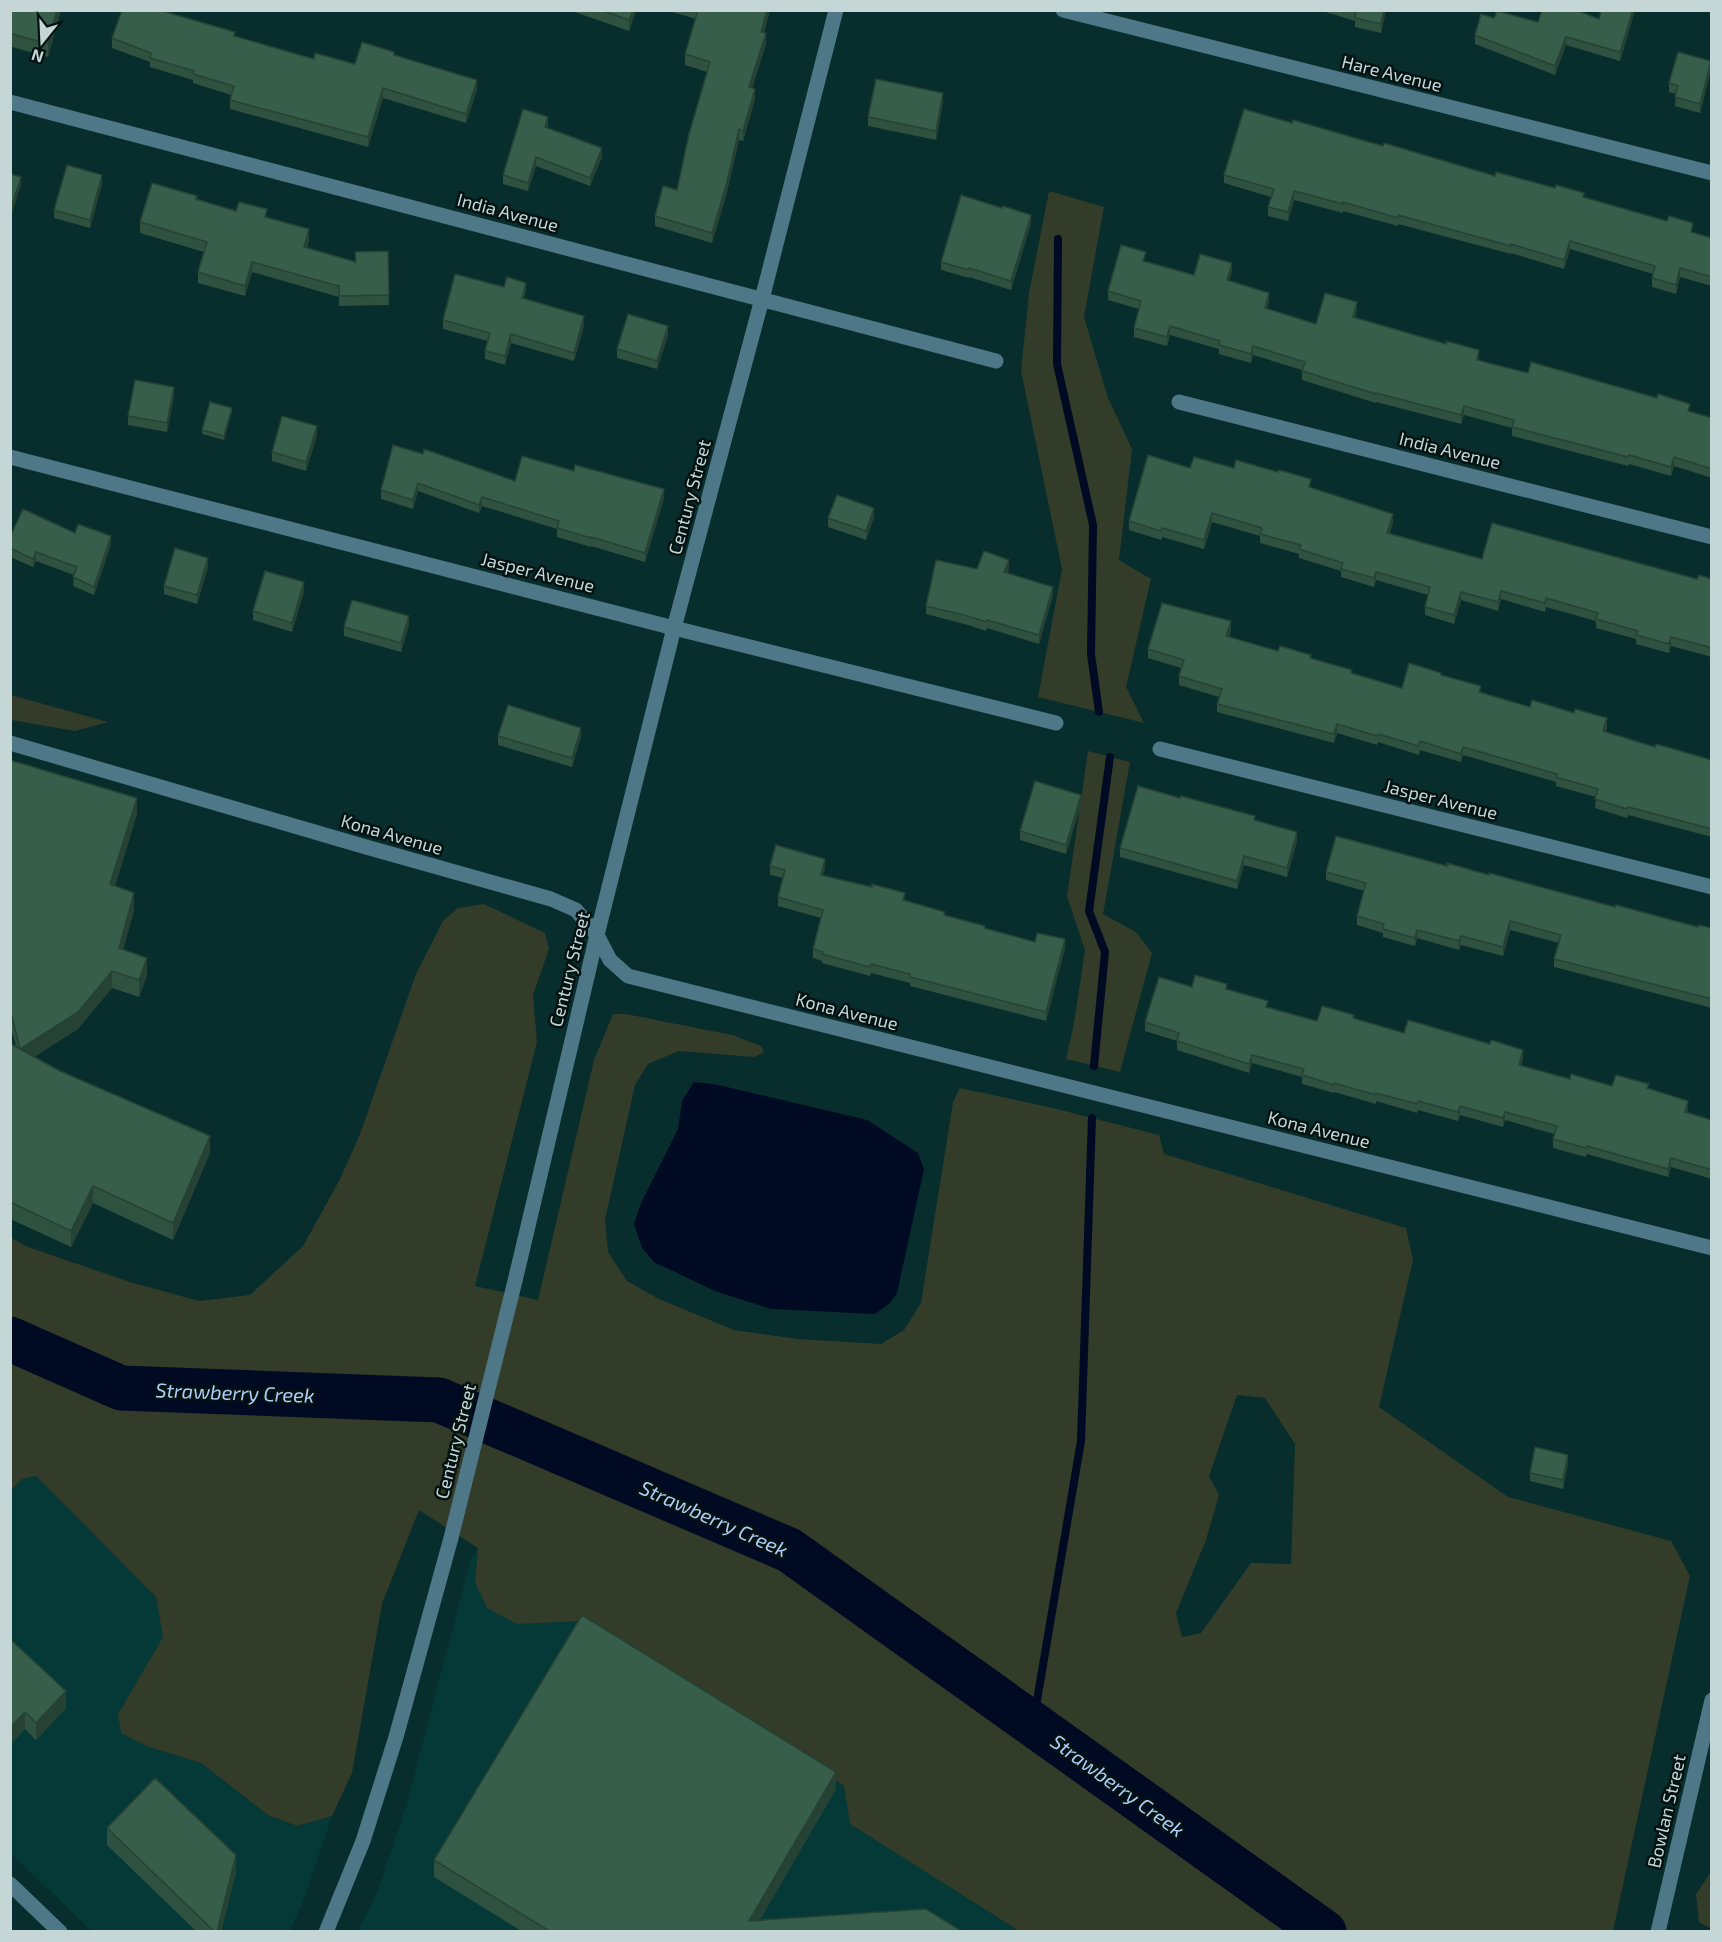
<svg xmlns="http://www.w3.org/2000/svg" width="1722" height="1942" viewBox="0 0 1722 1942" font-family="'Exo 2',sans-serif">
  <rect width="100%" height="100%" fill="#072d2c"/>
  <path fill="#053938" d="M36 1476 156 1597 163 1637 118 1714 149 1747 201 1763 268 1815 297 1826 332 1816 304 1899 290 1931H92L11 1854V1490L22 1479Z
    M478 1548 475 1581 518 1624 583 1621 844 1786 850 1824 1019 1931 358 1932 378 1890 406 1807 471 1558Z"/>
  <path fill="#323c29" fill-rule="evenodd" d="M1049 191 1104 207 1084 317 1108 398 1132 449 1119 560 1151 579 1126 687 1144 723 1038 697 1062 569 1021 371 1029 293Z
    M11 695 108 722 75 731 11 720Z
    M1088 751 1130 762 1103 914 1136 932 1152 953 1120 1072 1066 1059 1074 1023 1085 950 1067 896Z
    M484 904 545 933 549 949 533 995 537 1042 475 1286 538 1300 594 1060 613 1014H626L732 1035 761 1046 764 1052 754 1057 679 1051 648 1064 635 1085 605 1220 608 1252 627 1281 659 1299 734 1330 798 1339 881 1344 904 1330 921 1303 953 1102 960 1088 1049 1107 1159 1135 1164 1154 1406 1228 1413 1260 1379 1407 1508 1497 1671 1541 1690 1576 1613 1931H1019L850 1824 844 1786 583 1621 517 1624 487 1608 475 1582 478 1548 419 1510 382 1604 352 1773 332 1816 297 1826 268 1815 201 1763 149 1747 121 1733 118 1714 163 1637 156 1597 36 1476 22 1479 11 1490V1238L28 1247 130 1282 199 1301 250 1295 303 1246 340 1179 360 1134 416 974 443 921 458 908ZM1237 1395 1265 1398 1295 1444 1291 1564 1251 1563 1201 1633 1182 1637 1176 1613 1206 1540 1219 1495 1209 1476Z
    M1711 1872V1929L1699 1922 1696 1894Z"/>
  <path fill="#000a22" d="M694 1082 714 1084 867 1120 918 1153 924 1169 897 1293 890 1303 875 1314 771 1309 715 1291 654 1262 642 1248 634 1224 641 1203 678 1129 682 1101Z"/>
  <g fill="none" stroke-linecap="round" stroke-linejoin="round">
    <path stroke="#000a22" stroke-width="8" d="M1058 239 1057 364 1093 525 1091 654 1099 712
      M1094 1066 1105 952 1089 911 1110 757
      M1033 1724 1081 1441 1092 1118"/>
    <path stroke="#000a22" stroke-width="45" d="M10 1339 121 1388 439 1400 789 1550 1324 1932"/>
    <path stroke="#4e7787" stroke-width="15" d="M1063 10 1712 173
      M10 102 996 361
      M1179 402 1712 537
      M10 457 674 628 1056 723
      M10 743 366 847 551 899 576 910 597 935 610 960 628 976 1712 1248
      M1160 749 1712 887
      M10 1884 60 1932
      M326 1932 363 1841 396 1737 451 1538 515 1281 597 935 674 628 762 299 836 10
      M1658 1932 1712 1700"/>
  </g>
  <path fill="#2e5140" d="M10 10H61L48 57 12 47Z
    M569 10H636L629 31Z
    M665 10H770L764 33 766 44 752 88 755 99 743 141 739 140 726 196 712 243 655 226V216L677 190 707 72 685 65V54L696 19Z
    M1319 10H1386L1381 33 1355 27V21Z
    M1601 10H1635L1620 61 1566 45 1555 75 1475 44V35L1494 18 1538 22 1599 19Z
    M235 36 314 59 355 64 394 55 477 89 466 123 383 98 368 147 230 109V100L231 95 193 83V80L150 67V62L112 48V38Z
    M1711 70 1700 113 1675 106 1676 94 1669 92V83Z
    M943 102 936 140 868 126V117Z
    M1292 123 1383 146 1495 176 1584 197 1712 238V286L1680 277 1676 294 1652 287V278L1653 274 1570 249 1564 269 1511 253V254L1398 224V226L1343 211V213L1294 200 1288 221 1268 216V207L1271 197 1224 183V175Z
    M548 126V128L602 157 590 186 536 166 528 191 503 184V175Z
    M102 184 90 228 54 218V210Z
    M197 200 236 211 267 217 309 240 307 248 355 262 388 251 389 305 339 306V297L252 272 245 296 198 283V272L204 252 140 233V222Z
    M1031 223 1011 290 969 277V278L941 270V262Z
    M1146 261 1194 275 1232 271 1229 281 1269 301 1267 309 1316 324 1357 310 1355 317 1479 359V361L1690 411 1712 418V478L1674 466 1671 476 1629 464 1628 466 1512 436V428L1464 415 1461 424 1376 402V403L1302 380V370L1253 355 1251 363 1219 354V349L1170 335 1167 346 1134 337V328L1139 309 1108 300V291Z
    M504 287 526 291 524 298 584 325 574 361 511 343 505 365 485 359V351L488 341 443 329V320Z
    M668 335 657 369 617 358V349Z
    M174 396 167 432 128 425V416Z
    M232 412 224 440 202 434V430Z
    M317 435 306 471 272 461V452Z
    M393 445 515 481 664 498 645 562 591 546V547L557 537V529L482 506 479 513 418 491 413 509 381 499V490Z
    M1190 468H1234L1311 487 1393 523 1390 533 1482 559 1697 579H1712V657L1671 646 1669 653 1636 644V639L1596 628V621L1546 607 1545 612 1501 599 1498 611 1461 600 1454 624 1425 615V607L1428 595 1376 580 1374 587 1341 577V571L1299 558V554L1260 543V536L1212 522 1204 549 1162 537 1161 540 1129 530V521Z
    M874 517 866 540 828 527V518Z
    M75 533 111 544 94 595 73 586 74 575 36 561 33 567 10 557V537Z
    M208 567 197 604 164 594V586Z
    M977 569H1009L1007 573 1053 595 1039 644 987 628 986 631 968 625 926 614V606Z
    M304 591 292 632 253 620V611Z
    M409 625 401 652 344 636V627Z
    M1231 630 1229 637 1278 651 1311 658 1352 674 1402 688 1441 675 1481 693 1530 707 1607 726 1606 732 1655 747 1712 760V837L1628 815 1627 818 1595 808 1596 797 1556 786V782L1463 755 1461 762 1420 750 1419 755 1378 742 1377 745 1337 733 1334 743 1217 712V704L1219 697 1179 685V676L1181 668 1148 658V649Z
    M498 736H581L572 767 498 745Z
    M10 760 137 814 115 886 134 910 123 950 147 975 139 997 112 988 78 1029 34 1057 210 1153 173 1240 93 1203 71 1247 10 1219V1043L16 1046 10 1026Z
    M1081 804 1066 854 1020 840V831Z
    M1255 821 1297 841 1287 877 1244 865 1237 889 1120 857V848Z
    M770 866 825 868 823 875 905 901 945 916 985 929 1035 942 1065 948 1046 1021 910 986V983L871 973 870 976 822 963V961L813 958V949L821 918 778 906V897L783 878 770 875Z
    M1447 866 1489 875 1615 907 1698 927 1712 928V1008L1554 967V959L1559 943 1510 930 1503 956 1461 945 1459 950 1417 938 1415 946 1383 937V933L1357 925V916L1364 891 1326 880V872Z
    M1227 989 1268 1008 1317 1021 1354 1019 1404 1033 1523 1058 1521 1066 1570 1079 1612 1086 1649 1089 1688 1109 1687 1112 1712 1120V1179L1671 1167 1668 1177 1587 1154 1586 1157 1553 1148V1139L1554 1134 1505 1120 1503 1127 1460 1115 1458 1121 1418 1110 1417 1113 1376 1101V1104L1334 1092V1093L1302 1084V1077L1252 1063 1249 1073 1177 1050V1041L1145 1031V1022Z
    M1568 1463 1563 1489 1530 1481V1473Z
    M10 1639 66 1708 36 1740 25 1729 10 1745Z
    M836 1789 759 1921 963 1932H523L434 1877V1860Z
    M107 1828 236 1872 221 1932H197L107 1845Z"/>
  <path fill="#264234" d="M57 10H61L48 57V44Z
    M633 10H636L629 31V20Z
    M767 10H770L761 43V32Z
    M1384 10H1386L1381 33V24Z
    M1633 10H1635L1620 61V52Z
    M766 33V44L749 98V87Z
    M12 34V47L10 52V39Z
    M1566 37V45L1555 75V66Z
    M1711 61V70L1700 113V104Z
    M477 80V89L466 123V114Z
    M383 88V98L368 147V137Z
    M755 89V99L743 141V131Z
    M943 93V102L936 140V131Z
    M548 117V126L545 136V127Z
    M739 129V140L726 196 712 243V233Z
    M602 148V157L590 186V178Z
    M536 157V166L528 191V183Z
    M102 175V184L90 228V220Z
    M21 177V185L10 220V211Z
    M1294 191V200L1288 221V212Z
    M1031 215V223L1011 290V281Z
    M309 229V240L304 258V247Z
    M1570 241V249L1564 269V260Z
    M252 262V272L245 296V286Z
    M1232 263V271L1227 289V280Z
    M1680 268V277L1676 294V285Z
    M526 283V291L522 306V298Z
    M1269 293V301L1265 316V308Z
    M1357 302V310L1353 325V317Z
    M584 316V325L574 361V353Z
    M668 326V335L657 369V361Z
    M1170 326V335L1167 346V337Z
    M511 334V343L505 365V356Z
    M1253 346V355L1251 363V354Z
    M174 387V396L167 432V423Z
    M1464 406V415L1461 424V415Z
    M232 408V412L224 440V436Z
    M317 426V435L306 471V462Z
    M1674 457V466L1671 476V467Z
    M418 483V491L413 509V500Z
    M664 489V498L645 562V553Z
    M482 497V506L479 513V505Z
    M874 508V517L866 540V531Z
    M1212 513V522L1204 549V540Z
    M1393 514V523L1387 541V533Z
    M111 536V544L94 595V587Z
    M36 552V561L33 567V559Z
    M208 558V567L197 604V595Z
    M1009 560V569L1004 581V572Z
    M1376 572V580L1374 587V578Z
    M304 582V591L292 632V623Z
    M1053 587V595L1039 644V635Z
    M1501 591V599L1498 611V602Z
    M1461 592V600L1454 624V615Z
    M409 616V625L401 652V643Z
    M1231 621V630L1226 645V636Z
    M1671 637V646L1669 653V644Z
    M1607 718V726L1603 740V731Z
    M1337 724V733L1334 743V734Z
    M581 728V736L572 767V758Z
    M1463 747V755L1461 762V754Z
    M1081 795V804L1066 854V845Z
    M137 798V814L110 901V884Z
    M1297 832V841L1287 877V868Z
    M1244 856V865L1237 889V881Z
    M825 859V868L821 884V875Z
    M134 893V910L119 965V948Z
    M1510 921V930L1503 956V947Z
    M1417 930V938L1415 946V938Z
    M1461 936V945L1459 950V941Z
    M1065 939V948L1046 1021V1012Z
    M147 958V975L139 997V980Z
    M112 971V988L78 1029 20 1065V1049Z
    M1523 1050V1058L1519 1074V1065Z
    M1252 1055V1063L1249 1073V1064Z
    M1688 1101V1109L1685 1120V1112Z
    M1460 1106V1115L1458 1121V1112Z
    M1505 1112V1120L1503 1127V1118Z
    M210 1136V1153L173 1240V1223Z
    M1671 1158V1167L1668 1177V1169Z
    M93 1186V1203L71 1247V1231Z
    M1568 1455V1463L1563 1489V1480Z
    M66 1691V1708L36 1740V1723Z
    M25 1712V1729L10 1745V1728Z
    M836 1772V1789L753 1932 749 1921Z
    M236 1855V1872L221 1932H217Z"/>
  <path fill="#365e4a" stroke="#264234" stroke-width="1.5" d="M10 10H57L48 44 12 34 10 39Z
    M122 10H159L235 32 234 36 314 59 315 53 355 64 362 42 394 52V55L477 80 466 114 383 88 368 137 230 100 234 86 193 74 194 71 150 58 151 53 112 38Z
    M601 10H633L629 20Z
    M698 10H767L761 32 766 33 749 87 755 89 743 131 739 129 726 186 712 233 655 216 663 186 677 190 689 134 710 62 685 54Z
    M1350 10H1384L1381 24 1355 18 1356 12Z
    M1542 10H1576L1599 19 1601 10H1633L1620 52 1566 37 1555 66 1475 35 1481 14 1494 18 1497 11 1538 22Z
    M1678 52 1711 61 1700 104 1675 97 1678 86 1669 83Z
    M876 79 943 93 936 131 868 117Z
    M523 109 548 117 545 127 602 148 590 178 536 157 528 183 503 175Z
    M1244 109 1292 123 1293 120 1383 146 1384 143 1495 176 1496 172 1555 188 1556 185 1584 193 1583 197 1667 221 1669 216 1693 223 1691 232 1712 238V277L1680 268 1676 285 1652 278 1655 266 1570 241 1564 260 1511 244V246L1398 215V218L1343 202V204L1294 191 1288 212 1268 207 1274 189 1224 175Z
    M67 165 102 175 90 220 54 210Z
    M10 174 21 177 10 211Z
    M152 183 197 196 196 199 236 211 239 202 267 209 265 217 309 229 304 247 356 262 355 252 388 251 389 295 339 296V286L252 262 245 286 198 272 207 242 140 222Z
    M961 195 1002 208 1003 206 1031 215 1011 281 969 268V270L941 262Z
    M1121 245 1146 252 1143 261 1194 275 1200 254 1232 263 1227 280 1269 293 1265 308 1316 324 1325 293 1357 302 1353 317 1446 344V341L1479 350 1477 360 1528 373 1531 362 1657 398 1658 394 1690 404 1688 411 1712 418V469L1674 457 1671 467 1629 455 1628 457 1512 427 1514 420 1464 406 1461 415 1376 393V394L1302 371 1305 362 1253 346 1251 354 1219 345 1220 341 1170 326 1167 337 1134 328 1141 301 1108 291Z
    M455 274 504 287 507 277 526 283 522 298 584 316 574 353 511 334 505 356 485 351 490 333 443 320Z
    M628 314 668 326 657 361 617 349Z
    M135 380 174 387 167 423 128 416Z
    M210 402 232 408 224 436 202 430Z
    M282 416 317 426 306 462 272 452Z
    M393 445 423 454 424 449 515 481 522 456 574 471 575 465 664 489 645 553 591 537V538L557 528 559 521 482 497 479 505 418 483 413 500 381 490Z
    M1148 455 1190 468 1194 457 1234 468 1236 460 1278 472 1279 470 1311 479 1309 487 1393 514 1387 533 1482 559 1492 523 1697 579 1699 575 1712 579V648L1671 637 1669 644 1636 635 1638 631 1596 619 1598 613 1546 598 1545 603 1501 591 1498 602 1461 592 1454 615 1425 607 1430 587 1376 572 1374 578 1341 569 1343 563 1299 549 1301 545 1260 534 1262 528 1212 513 1204 540 1162 528 1161 531 1129 521Z
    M837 495 874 508 866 531 828 518Z
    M23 509 75 533 78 524 111 536 94 587 73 577 77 567 36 552 33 559 10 548V537Z
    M175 548 208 558 197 595 164 586Z
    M984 551 1009 560 1004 572 1053 587 1039 635 987 620 986 622 968 616 926 606 936 560 977 569Z
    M265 571 304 582 292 623 253 611Z
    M352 600 409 616 401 643 344 627Z
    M1162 603 1231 621 1226 636 1278 651 1280 646 1311 655 1310 658 1352 670 1351 673 1402 688 1409 663 1441 673V675L1481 686 1479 692 1530 707 1532 700 1574 713 1575 709 1607 718 1603 731 1655 747 1656 744 1712 760V829L1628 807 1627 809 1595 799 1598 789 1556 777 1557 774 1463 747 1461 754 1420 741 1419 746 1378 734 1377 736 1337 724 1334 734 1217 704 1222 689 1179 676 1184 660 1148 649Z
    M508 705 581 728 572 758 498 736Z
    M10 760 137 798 110 884 134 893 119 948 147 958 139 980 112 971 78 1012 20 1049 60 1071 210 1136 173 1223 93 1186 71 1231 10 1202V1043L20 1049 10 1009Z
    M1035 781 1081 795 1066 845 1020 831Z
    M1138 786 1180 798 1181 796 1255 816 1254 820 1297 832 1287 868 1244 856 1237 881 1120 848Z
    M1336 836 1447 866V863L1489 875V873L1615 907 1616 905 1698 927 1699 925 1712 928V999L1554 959 1561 935 1510 921 1503 947 1461 936 1459 941 1417 930 1415 938 1383 929 1384 924 1357 916 1366 883 1326 872Z
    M776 845 825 859 821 875 872 887V884L905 893 903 900 945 912 944 915 985 926 984 928 1035 942 1037 933 1065 939 1046 1012 910 977V974L871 964 870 967 822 954 823 952 813 949 823 910 778 897 785 870 770 866Z
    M1195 975 1227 984 1226 989 1268 1001 1266 1007 1317 1021 1322 1006 1354 1015 1353 1018 1404 1033 1408 1020 1490 1044 1491 1040 1523 1050 1519 1065 1570 1079 1571 1074 1612 1086 1616 1075 1649 1084 1647 1088 1688 1101 1685 1112 1712 1120V1170L1671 1158 1668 1169 1587 1146 1586 1148 1553 1139 1557 1126 1505 1112 1503 1118 1460 1106 1458 1112 1418 1101 1417 1104 1376 1093V1095L1334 1083V1085L1302 1075 1304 1069 1252 1055 1249 1064 1177 1041 1179 1033 1145 1022 1159 977 1192 987Z
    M1535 1447 1568 1455 1563 1480 1530 1473Z
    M582 1615 836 1772 749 1921 926 1909 963 1932H551L434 1860Z
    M10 1639 66 1691 36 1723 25 1712 10 1728Z
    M155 1778 236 1855 217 1932H215L107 1828Z"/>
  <g text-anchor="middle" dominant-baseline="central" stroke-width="5" stroke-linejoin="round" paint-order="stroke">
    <g font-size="18" fill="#c4d7d6" stroke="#041212">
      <text transform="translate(1392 73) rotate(14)">Hare Avenue</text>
      <text transform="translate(508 212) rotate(15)">India Avenue</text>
      <text transform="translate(1450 450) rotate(14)">India Avenue</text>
      <text transform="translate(689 497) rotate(-75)">Century Street</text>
      <text transform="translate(538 572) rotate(14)">Jasper Avenue</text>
      <text transform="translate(1441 799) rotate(14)">Jasper Avenue</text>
      <text transform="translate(392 834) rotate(16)">Kona Avenue</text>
      <text transform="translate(569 969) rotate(-76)">Century Street</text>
      <text transform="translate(847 1011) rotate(14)">Kona Avenue</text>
      <text transform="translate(1319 1129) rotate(14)">Kona Avenue</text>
      <text transform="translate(455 1441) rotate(-76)">Century Street</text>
      <text transform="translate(1666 1811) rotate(-77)">Bowlan Street</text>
    </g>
    <g font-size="20" font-style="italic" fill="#aecef8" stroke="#041212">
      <text transform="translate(235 1392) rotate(2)">Strawberry Creek</text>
      <text transform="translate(714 1518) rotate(24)">Strawberry Creek</text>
      <text transform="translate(1118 1785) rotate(36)">Strawberry Creek</text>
    </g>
  </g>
  <rect width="1722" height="1942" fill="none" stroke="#c4d7d6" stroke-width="24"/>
  <g transform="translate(42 42) rotate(198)" stroke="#041212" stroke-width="4.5" paint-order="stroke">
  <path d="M0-4.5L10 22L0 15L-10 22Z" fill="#c4d7d6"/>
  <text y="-9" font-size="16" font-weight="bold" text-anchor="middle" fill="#c4d7d6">N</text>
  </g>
</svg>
